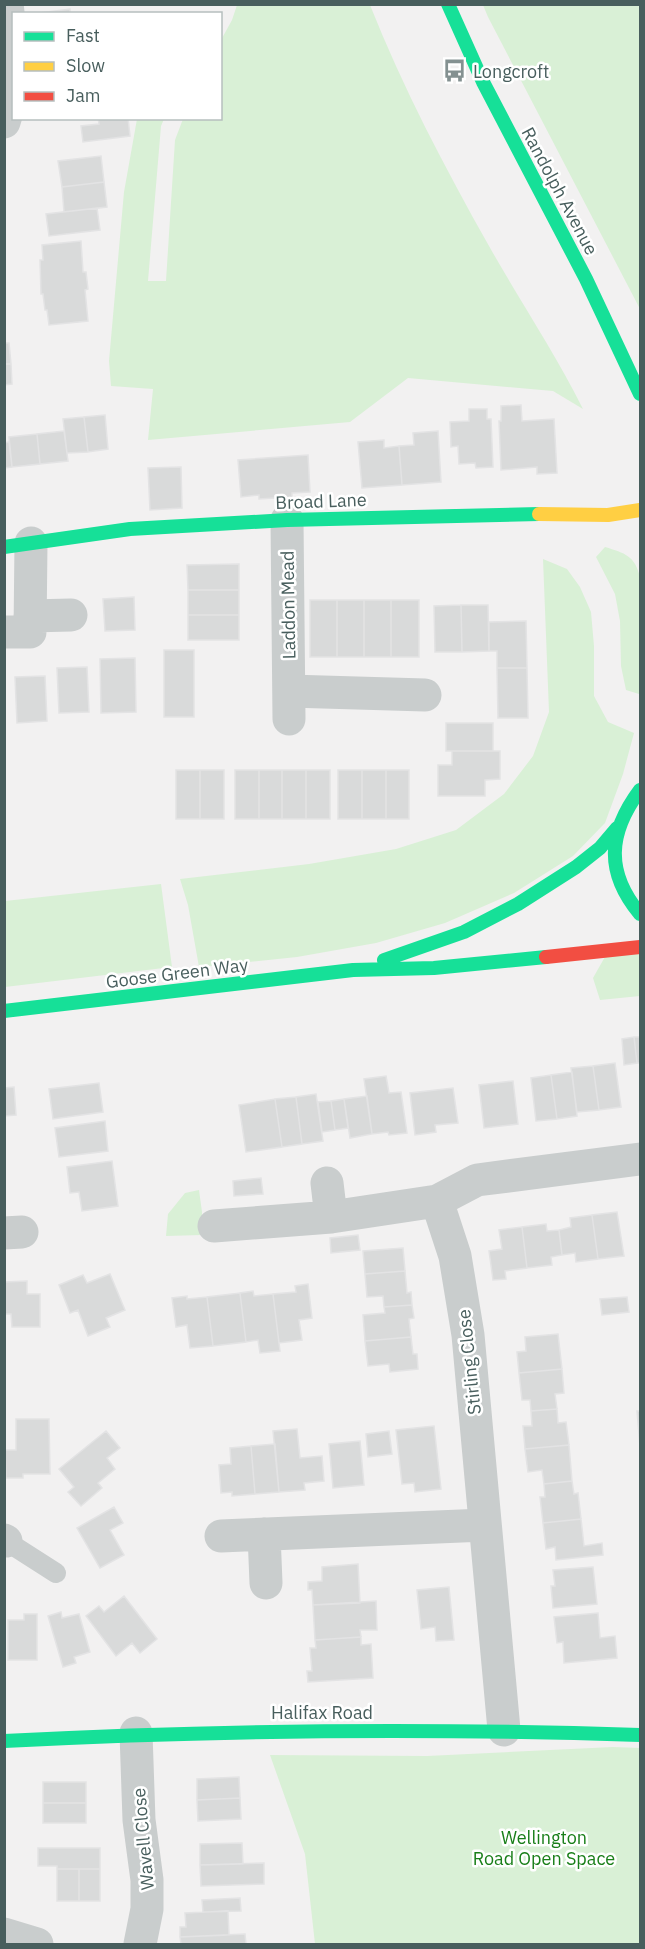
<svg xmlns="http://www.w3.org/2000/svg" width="645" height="1949" viewBox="0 0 645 1949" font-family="'IBM Plex Sans',sans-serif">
  <rect width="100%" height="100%" fill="#f2f1f1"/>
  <path fill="#d9f0d6" d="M370 5C403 88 445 168 489 246 520 301 555 353 583 409L553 391 408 378 350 422 148 440 153 389 111 386 109 361 124 192 137 119H164L161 126 148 281H166L175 140 183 119 220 118 221 40 232 20 237 5Z
    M483 5H640V309L488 17Z
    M605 547C625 553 635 556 640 577L639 694 626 690 621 666 620 621 615 594 596 557Z
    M543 559 567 569 580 587 591 612 594 646V696L608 722 634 733 623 774 605 823 573 856 514 893 445 923 376 943 297 957 199 967 188 905 180 879 309 864 396 849 456 830 504 794 533 756 549 712Z
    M161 884 172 967 5 987V901Z
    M640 949V996L600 1000 593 978 606 955Z
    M199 1190 202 1212V1235L166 1236 168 1214 185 1193Z
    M613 1747 640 1748V1944H315L305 1854 270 1755 427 1756Z"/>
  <path fill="#d9dada" stroke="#e3e3e4" stroke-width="1.5" d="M70 9V14H31Z
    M98 118H128L130 136 83 142 81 126 99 124Z
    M101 156 104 182 62 187 58 161Z
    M104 182 107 207 64 212 62 187Z
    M97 208 100 230 49 236 46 214Z
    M81 241 83 272H86L88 289 85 290 88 321 49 325 47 310H45L43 294H41L40 260H43L42 245Z
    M4 343H9L11 364H4Z
    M4 364H11L12 384 4 385Z
    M521 405 522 421 554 419 557 473 537 474V467L501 470 499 421H501V406Z
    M469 409H487V419H491L493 467 476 468 475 463 459 464 458 446 451 447 450 422 469 421Z
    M105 415 108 449 88 452 84 417Z
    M84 417 88 452 67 453 63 419Z
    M64 431 68 461 40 464 37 434Z
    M438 431 441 482 402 485 399 446 414 445 413 433Z
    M37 434 40 464 12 467 9 437Z
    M384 440V448L399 446 402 485 362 488 358 442Z
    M9 442 12 467 4 468V443Z
    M308 455 310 492 292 493V497L259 499V495L241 497 238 460Z
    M181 467 182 508 150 510 148 468Z
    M239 564V590H188L187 565Z
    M188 590H239V615H188Z
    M134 597 135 630 105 631 103 599Z
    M310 600H337V657H310Z
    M337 600H364V657H337Z
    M364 600H391V657H364Z
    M391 600H419V657H391Z
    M461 605 462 652H435L434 606Z
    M461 605H488L489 651 462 652Z
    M188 615H239V640H188Z
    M526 621 527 668H497V651H489V622Z
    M164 650H194V717H164Z
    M135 658 136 712 101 713 100 659Z
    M87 667 89 712 59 713 57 668Z
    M497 668H527L528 718H498Z
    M45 676 47 721 17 723 15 677Z
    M446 723H493V751H446Z
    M452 751H500V779L485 780V796H438V765H452Z
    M176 770H200V819H176Z
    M200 770H224V819H200Z
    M235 770H259V819H235Z
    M259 770H282V819H259Z
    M282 770H306V819H282Z
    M306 770H330V819H306Z
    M338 770H362V819H338Z
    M362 770H386V819H362Z
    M386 770H409V819H386Z
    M634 1037 637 1063 624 1065 622 1039Z
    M634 1037H640V1063H637Z
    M615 1063 621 1107 599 1110 593 1066Z
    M593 1066 599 1110 577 1112 571 1068Z
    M572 1072 577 1116 557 1119 551 1075Z
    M551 1075 557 1119 536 1121 531 1078Z
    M386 1076 389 1093 401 1092 407 1133 389 1135 388 1132 372 1134 364 1079Z
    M513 1081 518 1124 484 1128 479 1085Z
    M99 1083 103 1112 53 1119 49 1089Z
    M14 1087 16 1115 4 1116V1088Z
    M453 1088 458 1123 435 1125 436 1132 415 1135 410 1093Z
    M316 1094 323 1141 302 1144 296 1097Z
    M367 1096 372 1134 350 1138 344 1099Z
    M296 1097 302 1144 282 1147 275 1099Z
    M275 1099 282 1147 246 1152 239 1105Z
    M344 1099 348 1128 335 1130 331 1101Z
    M331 1101 335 1130 322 1132 318 1102Z
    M105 1121 108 1151 59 1157 55 1128Z
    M112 1161 118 1206 82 1211 79 1192 70 1193 67 1167Z
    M261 1178 263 1194 234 1196 233 1181Z
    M617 1212 624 1256 598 1259 592 1215Z
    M592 1215 598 1259 576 1262 575 1253 562 1255 559 1230 571 1227 570 1218Z
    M546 1224 547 1231 559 1230 562 1255 551 1257 552 1265 527 1268 522 1227Z
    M522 1227 527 1268 505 1271 506 1279 493 1280 489 1251 502 1249 499 1230Z
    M358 1235 360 1250 331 1253 330 1238Z
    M403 1248 405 1271 365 1274 363 1251Z
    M405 1271 407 1293 411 1292 412 1305 384 1307 383 1296 367 1297 365 1274Z
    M110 1274 125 1310 106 1318 110 1327 88 1336 78 1310 70 1313 59 1285 83 1275 87 1283Z
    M27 1281V1294H40V1327H12L11 1314H4V1282Z
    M308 1284 312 1318 299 1320 302 1340 279 1343 273 1294 296 1292 295 1286Z
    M253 1291 254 1296 273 1294 280 1351 260 1353 258 1340 246 1342 240 1293Z
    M240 1293 246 1342 213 1346 207 1297Z
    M187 1296V1299L207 1297 213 1346 190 1348 187 1325 176 1327 172 1298Z
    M627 1297 629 1312 602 1315 600 1299Z
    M412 1305 414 1318 409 1319 411 1337 365 1341 363 1315 385 1313 384 1307Z
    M558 1334 562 1369 519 1373 517 1352 526 1351 525 1337Z
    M411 1337 413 1354H417L418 1369 390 1372 389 1364 368 1366 365 1341Z
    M562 1369 564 1393 555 1394 557 1409 531 1411 530 1400H522L519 1373Z
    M557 1409 558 1423 566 1422 569 1445 525 1449 523 1426H532L531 1411Z
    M637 1411H640V1446Z
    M16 1419H49L50 1474H23V1478H6L5 1450H16Z
    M434 1426 441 1489 415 1492 414 1483 402 1484 396 1430Z
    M297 1429 300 1458 322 1456 324 1481 304 1483 305 1490 279 1492 273 1431Z
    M106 1431 120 1448 107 1458 115 1469 98 1483 102 1488 81 1506 68 1492 74 1487 59 1469Z
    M389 1431 392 1454 368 1457 366 1434Z
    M360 1441 364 1485 333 1488 329 1444Z
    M275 1444 279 1492 255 1494 251 1446Z
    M569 1445 572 1481 544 1484 542 1470 528 1472 525 1449Z
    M251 1446 255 1494 232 1496V1492L221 1493 219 1465 231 1464 230 1448Z
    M572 1481 574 1494 578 1493 581 1519 543 1523 540 1497H545L544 1484Z
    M114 1507 123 1523 110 1530 124 1555 100 1568 77 1528Z
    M581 1519 584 1546 602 1543 603 1555 556 1560 555 1547 546 1549 543 1523Z
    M358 1564 360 1603 313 1605 312 1590H308V1582L322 1581V1567Z
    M593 1567 597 1604 553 1608 551 1586H555L553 1570Z
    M449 1587 454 1640 436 1641 435 1627 421 1629 417 1590Z
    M124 1596 157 1639 140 1653 132 1643 116 1656 86 1616 99 1606 104 1612Z
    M376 1601 377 1630H360L361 1637 315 1640 313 1605Z
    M61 1612 62 1618 79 1614 90 1652 74 1657 76 1663 63 1667 48 1616Z
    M598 1613 600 1638 615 1636 617 1658 564 1663 563 1642 557 1643 554 1617Z
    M24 1614H37V1660H8V1620H24Z
    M361 1637V1645L371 1644 373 1678 308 1682 307 1671H312L310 1648H316L315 1640Z
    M239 1777 240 1798 197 1800V1779Z
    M43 1782H86V1803H43Z
    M240 1798 241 1819 198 1821 197 1800Z
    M43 1803H86V1823H43Z
    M242 1843 243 1864 200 1865V1844Z
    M38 1848H100V1869H57V1866H38Z
    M264 1863V1884L201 1886 200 1865Z
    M57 1869H79V1901H57Z
    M79 1869H100V1901H79Z
    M240 1898 241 1911 203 1912 202 1900Z
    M228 1911 229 1935 180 1937V1927H186L185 1913Z
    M245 1934 246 1944H181L180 1937Z"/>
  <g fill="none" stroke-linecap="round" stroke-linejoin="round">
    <path stroke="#c9cdcd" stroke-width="20" d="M6 1541 56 1573"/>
    <path stroke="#c9cdcd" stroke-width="33" d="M7 4 14 62
      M4 122 10 102 14 62
      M287 520 289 719
      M30 616 71 615
      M4 632H30L31 543
      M289 691 425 695
      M327 1183 331 1217
      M437 1201 455 1256 468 1335 504 1730
      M214 1226 331 1217 437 1201 477 1180 640 1159
      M4 1233 22 1232
      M264 1534 266 1583
      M221 1536 485 1525
      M4 1540 6 1541
      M136 1733 139 1820 147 1880V1909L140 1944
      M4 1934 37 1944"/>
    <path stroke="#16e098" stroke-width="14" d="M448 4 483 82 586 279 640 394
      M4 547 130 529 287 520 539 514
      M640 790C608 833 605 872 640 914
      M384 960 464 932 518 904 576 867 600 848 617 828
      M4 1011 353 970 434 968 546 957
      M4 1741C216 1730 428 1728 640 1735"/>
    <path stroke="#ffcf43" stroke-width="14" d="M539 514 608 515 640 510"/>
    <path stroke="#f24e42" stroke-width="14" d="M546 957 640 947"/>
  </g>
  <defs>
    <symbol id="bus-bare" viewBox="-9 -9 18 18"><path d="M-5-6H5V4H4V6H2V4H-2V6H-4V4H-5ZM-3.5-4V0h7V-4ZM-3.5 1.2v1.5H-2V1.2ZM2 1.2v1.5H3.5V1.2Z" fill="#849191" stroke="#fff" stroke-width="2.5" paint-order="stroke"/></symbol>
  </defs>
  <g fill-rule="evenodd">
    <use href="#bus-bare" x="438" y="54" width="33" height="33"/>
  </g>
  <g text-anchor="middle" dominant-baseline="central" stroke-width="5" stroke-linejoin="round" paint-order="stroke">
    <g font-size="18" fill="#485e5d" stroke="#fff" text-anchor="start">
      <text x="473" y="71">Longcroft</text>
    </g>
    <g font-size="18" fill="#485e5d" stroke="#fff">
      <text transform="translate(560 191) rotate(62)">Randolph Avenue</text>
      <text transform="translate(321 501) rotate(-2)">Broad Lane</text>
      <text transform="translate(288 605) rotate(-91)">Laddon Mead</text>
      <text transform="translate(177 973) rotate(-7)">Goose Green Way</text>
      <text transform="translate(469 1362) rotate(-96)">Stirling Close</text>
      <text x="322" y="1712">Halifax Road</text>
      <text transform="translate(143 1839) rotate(-95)">Wavell Close</text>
    </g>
    <g font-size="18" fill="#197f19" stroke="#fff">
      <text x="544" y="1837">Wellington<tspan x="544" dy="21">Road Open Space</tspan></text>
    </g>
  </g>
  <rect width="645" height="1949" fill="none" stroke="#485e5d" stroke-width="12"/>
  <rect x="12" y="12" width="210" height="108" fill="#ffffff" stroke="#b6bfbe" stroke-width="1.5"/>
  <rect x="24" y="32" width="30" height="9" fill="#16e098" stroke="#b6bfbe" stroke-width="1.5"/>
  <text x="66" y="42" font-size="18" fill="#485e5d">Fast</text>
  <rect x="24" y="62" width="30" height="9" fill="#ffcf43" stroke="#b6bfbe" stroke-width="1.5"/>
  <text x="66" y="72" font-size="18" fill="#485e5d">Slow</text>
  <rect x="24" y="92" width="30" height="9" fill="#f24e42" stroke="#b6bfbe" stroke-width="1.5"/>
  <text x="66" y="102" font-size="18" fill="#485e5d">Jam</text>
</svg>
